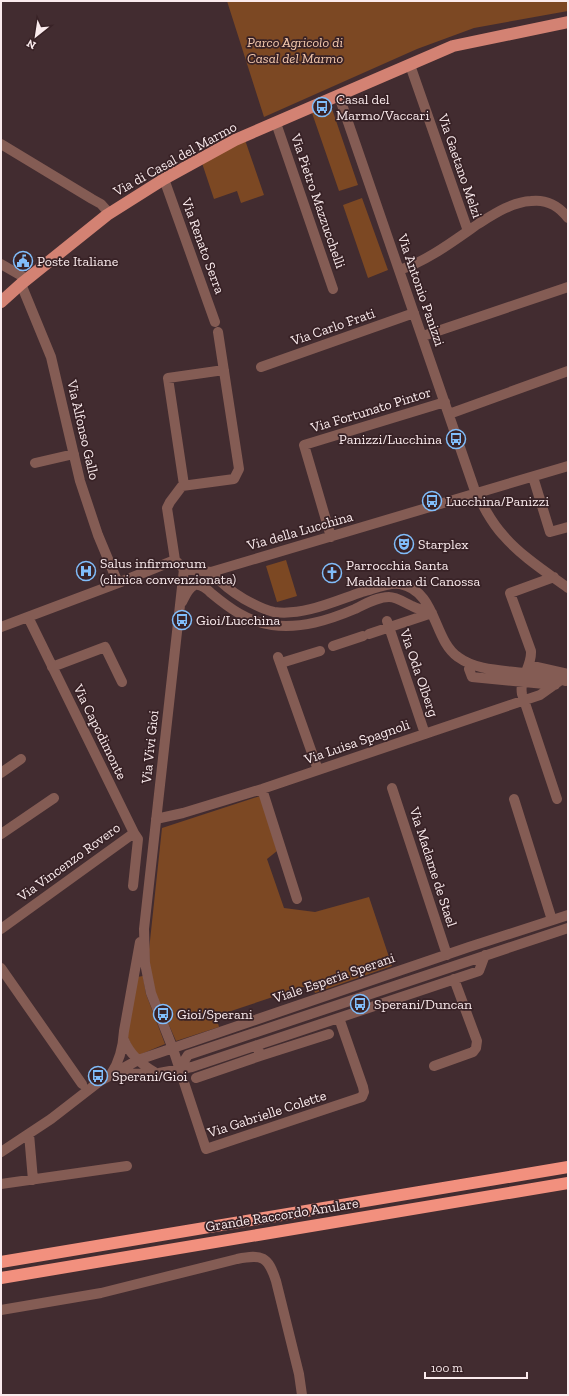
<svg xmlns="http://www.w3.org/2000/svg" width="569" height="1396" viewBox="0 0 569 1396" font-family="'Zilla Slab',serif">
  <rect width="100%" height="100%" fill="#422c30"/>
  <path fill="#7c4823" d="M227 1H568V11L474 28 417 49 264 117Z
    M331 106 358 185 339 191 312 113Z
    M245 140 264 195 241 203 237 191 214 199 202 163Z
    M362 198 388 270 368 278 343 205Z
    M286 560 297 596 277 602 266 566Z
    M260 796 277 851 267 859 284 908 315 912 369 897 392 966 315 993 312 984 216 1016 219 1027 176 1041 154 991 151 980 149 950 162 828Z
    M143 976 146 994 165 1044 139 1055 134 1051 126 1033 137 977Z"/>
  <g fill="none" stroke-linecap="round" stroke-linejoin="round">
    <path stroke="#845c54" stroke-width="10" d="M410 65 468 231
      M339 96 474 488C482 504 491 522 503 535 521 556 546 572 568 588
      M276 123 333 289
      M1 144 92 199 101 204 109 213
      M164 179 215 322
      M1 264 27 279
      M399 270C426 262 455 240 478 224 494 214 512 202 531 201 546 199 559 206 568 218
      M21 284 51 357 80 481 98 535 118 583
      M218 332 239 469 234 479 182 486 170 502 167 508 175 560 184 569 211 572 568 466
      M423 336 568 287
      M261 367 414 313
      M449 414 568 371
      M35 463 74 454
      M533 477 550 532 568 527
      M184 485 168 378 224 370
      M331 537 304 445 445 402
      M184 569 144 929 145 963 151 993 173 1049 206 1149 362 1097 364 1092 363 1087 339 1018
      M211 572C221 583 232 592 244 599 253 604 264 610 274 612 304 616 335 601 362 592 374 589 388 582 400 584 437 591 433 640 458 657 477 671 503 670 525 673 539 675 552 678 566 681
      M554 577 510 593 531 651C532 667 519 678 522 694L557 799
      M182 602C185 596 189 587 195 585 201 584 207 589 211 593 229 608 248 622 272 625 301 629 329 620 355 609 365 604 377 597 389 597 397 597 405 603 412 606 418 609 425 611 432 613
      M28 617 134 833 138 839 133 886
      M387 621 425 734
      M1 627 118 583 175 560
      M369 634 432 613
      M333 646 363 636
      M278 657 318 770
      M281 663 320 651
      M470 664 469 669 472 677 555 685
      M529 665 568 674
      M52 667 105 647 122 682
      M1 773 21 759
      M392 788 447 955
      M262 789 297 899
      M514 799 552 920
      M156 819 183 813 262 789 540 695 561 680
      M1 834 54 798
      M1 929 134 833
      M1 968 82 1084
      M124 1040C130 1055 142 1065 156 1073
      M257 1045 260 1056 329 1034
      M434 1066 473 1052 476 1048 477 1041 454 979
      M179 1069 188 1055 568 928
      M111 1074C120 1061 123 1047 124 1031L140 942
      M117 1074 159 1073 192 1067 479 971 485 955
      M196 1078 260 1056
      M29 1134 33 1180
      M1 1152 51 1119 100 1081 138 1060 469 947 568 915
      M1 1184 127 1166
      M1 1310 101 1293 237 1259C262 1254 268 1256 276 1281L299 1374 302 1395"/>
    <path stroke="#d38273" stroke-width="12" d="M1 302 21 284 107 215 164 179 235 140 453 46 568 22"/>
    <path stroke="#f2907e" stroke-width="12" d="M1 1262 568 1167
      M1 1278 568 1183"/>
  </g>
  <defs>
    <symbol id="bus-ring" viewBox="-11 -11 22 22"><circle r="9.5" fill="#382226" stroke="#81bdfa" stroke-width="1.5"/><path d="M-5-6H5V4H4V6H2V4H-2V6H-4V4H-5ZM-3.5-4V0h7V-4ZM-3.5 1.2v1.5H-2V1.2ZM2 1.2v1.5H3.5V1.2Z" fill="#81bdfa"/></symbol>
    <symbol id="civic-ring" viewBox="-11 -11 22 22"><circle r="9.5" fill="#382226" stroke="#81bdfa" stroke-width="1.5"/><path d="M-.6-6.5H3V-4.5H.6V-3L4-1V1h2V6H-6V1h2V-1L-.6-3ZM-1.2 2.5V6h2.4V2.5Z" fill="#81bdfa"/></symbol>
    <symbol id="theatre-ring" viewBox="-11 -11 22 22"><circle r="9.5" fill="#382226" stroke="#81bdfa" stroke-width="1.5"/><path d="M-5-5.5Q0-4 5-5.5V0Q5 5 0 6Q-5 5-5 0ZM-3.3-2.5H-1v1.5H-3.3ZM1-2.5H3.3v1.5H1ZM-2.8 1Q0 5.5 2.8 1Z" fill="#81bdfa"/></symbol>
    <symbol id="hospital-ring" viewBox="-11 -11 22 22"><circle r="9.5" fill="#382226" stroke="#81bdfa" stroke-width="1.5"/><path d="M-5-5h3v3.5h4V-5h3V5h-3V1.5h-4V5h-3Z" fill="#81bdfa"/></symbol>
    <symbol id="church-ring" viewBox="-11 -11 22 22"><circle r="9.5" fill="#382226" stroke="#81bdfa" stroke-width="1.5"/><path d="M-1.2-6h2.4v3.5h3.3v2.4h-3.3V6h-2.4V-.1h-3.3v-2.4h3.3Z" fill="#81bdfa"/></symbol>
  </defs>
  <g fill-rule="evenodd">
    <use href="#bus-ring" x="311" y="96" width="22" height="22"/>
    <use href="#civic-ring" x="12" y="250" width="22" height="22"/>
    <use href="#bus-ring" x="445" y="428" width="22" height="22"/>
    <use href="#bus-ring" x="421" y="490" width="22" height="22"/>
    <use href="#theatre-ring" x="393" y="533" width="22" height="22"/>
    <use href="#hospital-ring" x="75" y="560" width="22" height="22"/>
    <use href="#church-ring" x="321" y="562" width="22" height="22"/>
    <use href="#bus-ring" x="171" y="609" width="22" height="22"/>
    <use href="#bus-ring" x="349" y="993" width="22" height="22"/>
    <use href="#bus-ring" x="152" y="1003" width="22" height="22"/>
    <use href="#bus-ring" x="87" y="1065" width="22" height="22"/>
  </g>
  <g text-anchor="middle" dominant-baseline="central" stroke-width="3.5" stroke-linejoin="round" paint-order="stroke">
    <g font-size="14" font-style="italic" fill="#f3c8ad" stroke="#382226">
      <text x="295" y="42">Parco Agricolo di<tspan x="295" dy="16">Casal del Marmo</tspan></text>
    </g>
    <g font-size="14" fill="#faebed" stroke="#382226" text-anchor="start">
      <text x="336" y="99">Casal del<tspan x="336" dy="16">Marmo/Vaccari</tspan></text>
      <text x="37" y="261">Poste Italiane</text>
      <text x="442" y="439" text-anchor="end">Panizzi/Lucchina</text>
      <text x="446" y="501">Lucchina/Panizzi</text>
      <text x="418" y="544">Starplex</text>
      <text x="100" y="563">Salus infirmorum<tspan x="100" dy="16">(clinica convenzionata)</tspan></text>
      <text x="346" y="565">Parrocchia Santa<tspan x="346" dy="16">Maddalena di Canossa</tspan></text>
      <text x="196" y="620">Gioi/Lucchina</text>
      <text x="374" y="1004">Sperani/Duncan</text>
      <text x="177" y="1014">Gioi/Sperani</text>
      <text x="112" y="1076">Sperani/Gioi</text>
    </g>
    <g font-size="14" fill="#faebed" stroke="#382226">
      <text transform="translate(175 159) rotate(-29)">Via di Casal del Marmo</text>
      <text transform="translate(460 166) rotate(71)">Via Gaetano Melzi</text>
      <text transform="translate(318 201) rotate(71)">Via Pietro Mazzucchelli</text>
      <text transform="translate(203 246) rotate(70)">Via Renato Serra</text>
      <text transform="translate(421 290) rotate(71)">Via Antonio Panizzi</text>
      <text transform="translate(333 327) rotate(-19)">Via Carlo Frati</text>
      <text transform="translate(371 410) rotate(-17)">Via Fortunato Pintor</text>
      <text transform="translate(83 430) rotate(77)">Via Alfonso Gallo</text>
      <text transform="translate(300 531) rotate(-16)">Via della Lucchina</text>
      <text transform="translate(419 673) rotate(71)">Via Oda Olberg</text>
      <text transform="translate(100 732) rotate(64)">Via Capodimonte</text>
      <text transform="translate(357 742) rotate(-19)">Via Luisa Spagnoli</text>
      <text transform="translate(150 747) rotate(-84)">Via Vivi Gioi</text>
      <text transform="translate(69 862) rotate(-36)">Via Vincenzo Rovero</text>
      <text transform="translate(433 867) rotate(72)">Via Madame de Stael</text>
      <text transform="translate(334 978) rotate(-19)">Viale Esperia Sperani</text>
      <text transform="translate(267 1114) rotate(-18)">Via Gabrielle Colette</text>
      <text transform="translate(282 1215) rotate(-9)">Grande Raccordo Anulare</text>
    </g>
  </g>
  <rect width="569" height="1396" fill="none" stroke="#faebed" stroke-width="4"/>
  <g transform="translate(36 36) rotate(210)" stroke="#382226" stroke-width="3" paint-order="stroke">
  <path d="M0-3L7 15L0 10L-7 15Z" fill="#faebed"/>
  <text y="-6" font-size="11" font-weight="bold" text-anchor="middle" fill="#faebed">N</text>
  </g>
  <path d="M425 1372v6h102v-6" fill="none" stroke="#faebed" stroke-width="2"/>
  <text x="431" y="1372" font-size="12" fill="#faebed" stroke="#382226" stroke-width="3" paint-order="stroke">100 m</text>
</svg>
